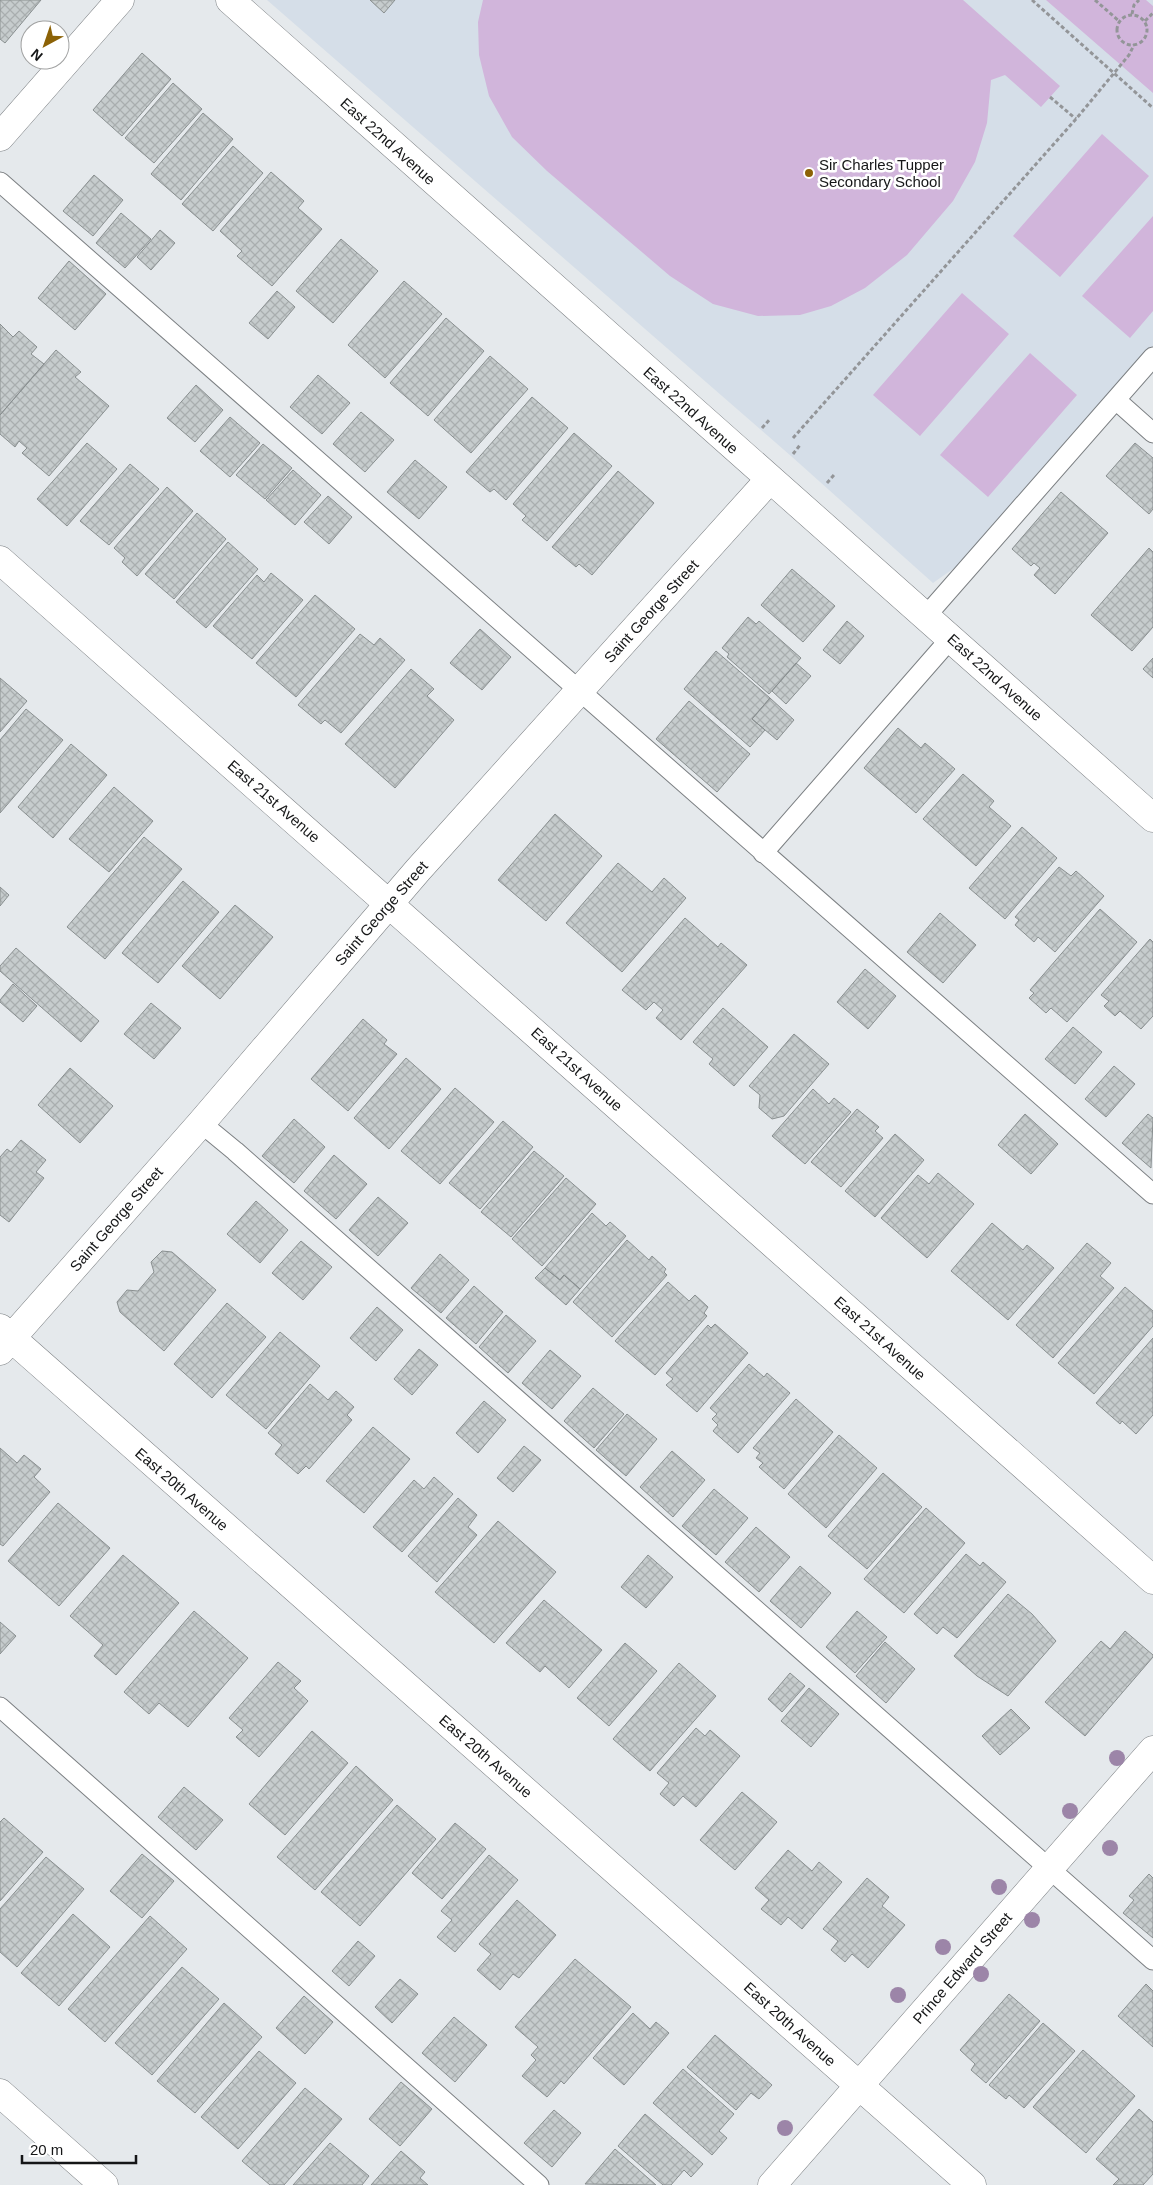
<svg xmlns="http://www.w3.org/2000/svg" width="1153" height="2185" viewBox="0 0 1153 2185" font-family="Helvetica,sans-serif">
  <defs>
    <pattern id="building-cross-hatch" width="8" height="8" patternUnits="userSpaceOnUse" patternTransform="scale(1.25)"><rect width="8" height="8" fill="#c6cccd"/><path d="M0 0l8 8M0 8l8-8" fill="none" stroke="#a9aeaf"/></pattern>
  </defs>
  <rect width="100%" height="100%" fill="#e5e9ec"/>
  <path fill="#d5dee8" d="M267 0H1153V346L957 566 933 583 791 456Z"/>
  <path fill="#d1b5db" d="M483 0H963L1060 86 1041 107 1005 75 991 80 987 123 975 162 953 201 907 255 865 288 831 306 800 315 758 316 713 304 670 276 547 171 512 137 489 96 479 55 478 22Z
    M1046 0H1146L1153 6V93Z
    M1102 134 1149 176 1060 277 1013 236Z
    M1153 216V311L1130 338 1082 296Z
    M962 293 1009 334 920 436 873 395Z
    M1030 353 1077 395 988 497 940 455Z"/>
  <path fill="url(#building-cross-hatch)" stroke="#898f90" d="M0 0H41L5 43 0 39Z
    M370 0H395L384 13Z
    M142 53 171 79 122 136 93 110Z
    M173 83 202 109 154 163 125 138Z
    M203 113 233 139 181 200 151 174Z
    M233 146 263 173 213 231 182 204Z
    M271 172 304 201 298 208 322 229 272 286 237 256 242 251 220 231Z
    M94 175 123 200 93 236 63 211Z
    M121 213 151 239 125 268 96 243Z
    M160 230 175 243 151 270 137 257Z
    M341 239 378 271 333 323 296 291Z
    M69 261 106 294 75 330 38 298Z
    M404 281 442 314 385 378 348 345Z
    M277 291 295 307 268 339 249 323Z
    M446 318 484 351 428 416 390 383Z
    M0 324 13 337 19 331 37 347 31 354 44 364 0 415Z
    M56 350 81 372 75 377 109 406 49 476 22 453 27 448 19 441 15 447 0 434V415Z
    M490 356 528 389 471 453 434 420Z
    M318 375 350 403 322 434 290 407Z
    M196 385 223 410 195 442 167 418Z
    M532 397 568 428 506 500 494 489 490 492 466 472Z
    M361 412 394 440 365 472 333 444Z
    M230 417 260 443 230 477 200 451Z
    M574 433 612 466 547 541 522 520 526 516 513 504Z
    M87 443 117 469 67 526 37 499Z
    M1135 443 1153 458V509L1149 514 1106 476Z
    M263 444 292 468 265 499 236 475Z
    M415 460 447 487 419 519 387 492Z
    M130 464 159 489 109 545 80 521Z
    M293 470 321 495 295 525 266 500Z
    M618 471 654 503 592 575 579 564 576 567 552 547Z
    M167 487 193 511 137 576 122 562 125 558 114 548Z
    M1061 492 1108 533 1055 594 1034 575 1040 568 1034 563 1031 566 1012 549Z
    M328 496 352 517 329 544 304 522Z
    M197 513 226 539 174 599 145 574Z
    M228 542 258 569 206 628 176 602Z
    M1149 548 1153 552V627L1132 651 1091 615Z
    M792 569 835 606 803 642 761 605Z
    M271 573 303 600 252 659 213 626 257 575 264 582Z
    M315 595 355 629 296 697 256 663Z
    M748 617 756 624 759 621 801 658 769 694 727 657 729 654 722 648Z
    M847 621 864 636 840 664 823 650Z
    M480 629 511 657 482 690 450 663Z
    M360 634 374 645 380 638 405 660 341 733 325 720 321 724 298 705Z
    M716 651 770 698 752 719 765 730 750 747 684 689Z
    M1153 658V678L1143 669Z
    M796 663 811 676 786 704 772 691Z
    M411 669 434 689 427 696 454 720 395 788 345 744Z
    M0 678 27 701 0 732Z
    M770 698 794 720 777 740 752 719Z
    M689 701 750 754 717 792 656 739Z
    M26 709 63 740 0 813V740Z
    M898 728 921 748 925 743 955 769 916 813 864 768Z
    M71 744 107 775 53 838 18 807Z
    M963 774 994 801 989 807 1011 826 976 866 923 819Z
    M114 787 153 821 109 872 69 839Z
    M555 814 602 856 546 921 498 880Z
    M1022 827 1057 858 1005 919 969 888Z
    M144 837 182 869 105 959 67 927Z
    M618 863 652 892 664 878 686 898 622 972 566 923Z
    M1059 867 1071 876 1076 871 1104 896 1055 952 1038 937 1034 942 1015 925 1019 920 1015 917Z
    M183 881 219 912 158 983 122 953Z
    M0 887 9 895 0 906Z
    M235 905 273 937 220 999 182 966Z
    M1100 909 1137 942 1067 1022 1051 1008 1046 1013 1029 998 1034 993 1030 990Z
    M940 913 976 945 943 983 907 952Z
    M685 918 718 947 721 943 747 965 681 1040 656 1018 663 1010 654 1002 646 1010 622 990Z
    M1150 939 1153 942V1016L1141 1029 1120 1011 1115 1016 1104 1006 1109 1001 1101 995Z
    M16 948 99 1021 81 1042 0 971V966Z
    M865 969 896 996 868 1029 837 1002Z
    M13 984 37 1006 23 1022 0 1002V1000Z
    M151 1003 181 1028 154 1059 124 1034Z
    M723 1008 768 1047 734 1086 709 1064 713 1059 693 1042Z
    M363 1019 387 1040 384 1044 397 1054 348 1111 311 1079Z
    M1073 1027 1102 1052 1075 1084 1045 1059Z
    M794 1034 829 1064 784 1116 772 1119 759 1108 760 1095 749 1086Z
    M406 1058 441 1089 389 1149 354 1118Z
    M1114 1066 1135 1084 1106 1117 1085 1099Z
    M70 1068 113 1106 80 1143 38 1105Z
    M455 1088 494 1122 440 1184 401 1151Z
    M813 1089 829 1104 834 1098 851 1112 805 1164 772 1136Z
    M857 1109 879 1127 875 1131 883 1138 841 1187 811 1162Z
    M1025 1114 1058 1144 1031 1174 998 1145Z
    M1148 1114 1153 1118 1151 1168 1122 1143Z
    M294 1119 325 1147 294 1183 262 1156Z
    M503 1121 533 1147 480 1209 449 1183Z
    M895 1134 924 1160 875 1217 845 1191Z
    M21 1140 46 1160 36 1172 44 1178 9 1222 0 1215V1157L7 1149 11 1152Z
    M534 1151 564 1176 511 1237 481 1212Z
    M334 1155 367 1184 336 1219 304 1191Z
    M938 1173 974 1204 927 1258 881 1218 918 1175 929 1184Z
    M566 1178 596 1204 542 1266 512 1239Z
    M378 1197 408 1223 378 1256 349 1230Z
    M256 1201 288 1230 260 1263 227 1234Z
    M592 1213 606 1226 610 1222 626 1236 580 1289 564 1275 560 1280 545 1268Z
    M992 1223 1023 1250 1027 1245 1054 1268 1008 1320 951 1271Z
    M627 1240 649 1260 652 1256 666 1269 664 1272 667 1275 612 1337 573 1302Z
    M301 1241 332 1267 303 1300 272 1273Z
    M1087 1243 1111 1263 1100 1276 1114 1288 1053 1358 1016 1325Z
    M162 1251 172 1252 216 1290 164 1351 120 1312 117 1302 127 1290 138 1291 154 1272 151 1262Z
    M440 1254 469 1280 441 1313 411 1288Z
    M545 1268 560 1280 564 1275 580 1289 566 1305 535 1278Z
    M668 1282 689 1301 695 1295 708 1307 704 1313 707 1316 655 1375 615 1341Z
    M474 1286 503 1312 476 1344 446 1318Z
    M1125 1287 1153 1311V1326L1094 1394 1058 1363Z
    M227 1303 266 1337 212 1398 174 1364Z
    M377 1307 403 1330 376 1361 350 1338Z
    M506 1315 536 1341 508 1373 479 1347Z
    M715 1324 748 1353 697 1412 666 1385 673 1379 666 1373 708 1325 711 1328Z
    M280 1332 320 1366 266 1429 226 1395Z
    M1153 1338V1415L1136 1434 1122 1421 1120 1424 1096 1403Z
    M419 1349 438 1365 412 1395 394 1379Z
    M550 1350 581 1376 552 1409 522 1383Z
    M749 1364 764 1377 767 1373 790 1393 738 1453 713 1431 718 1425 712 1419 717 1414 710 1408Z
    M310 1384 328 1400 336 1391 354 1407 347 1415 352 1420 309 1469 306 1466 298 1474 275 1454 282 1445 268 1433Z
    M593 1388 624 1414 594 1448 564 1421Z
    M796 1399 833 1432 784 1489 759 1467 763 1463 756 1458 760 1453 753 1448Z
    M484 1401 506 1420 478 1453 456 1433Z
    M627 1414 657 1439 626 1476 596 1450Z
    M373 1427 410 1459 364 1513 326 1481Z
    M839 1435 877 1468 826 1528 788 1494Z
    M524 1446 541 1460 513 1492 497 1478Z
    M0 1448 17 1463 24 1455 41 1469 34 1477 50 1492 3 1546 0 1544Z
    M672 1451 705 1480 673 1517 640 1487Z
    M883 1473 922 1507 867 1569 828 1536Z
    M434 1477 453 1494 402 1552 373 1527 414 1480 424 1489Z
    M714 1489 748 1518 716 1555 682 1526Z
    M458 1498 477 1515 468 1527 477 1535 437 1582 408 1556Z
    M58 1503 110 1548 59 1606 8 1561Z
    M926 1508 965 1543 904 1613 864 1579Z
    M498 1521 556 1572 494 1643 435 1592Z
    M756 1527 790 1557 759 1592 725 1562Z
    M966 1554 980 1566 983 1562 1006 1582 957 1638 943 1627 937 1634 914 1614Z
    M123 1555 179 1603 116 1675 94 1656 103 1645 70 1616Z
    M648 1555 673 1577 646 1608 621 1587Z
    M800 1566 831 1593 801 1628 770 1601Z
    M1008 1594 1032 1614 1056 1641 1008 1696 977 1676 954 1656Z
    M544 1600 602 1650 569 1688 545 1666 540 1672 506 1643Z
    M194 1611 248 1658 188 1727 159 1703 149 1714 124 1692Z
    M857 1611 887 1637 855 1673 826 1647Z
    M0 1622 16 1636 0 1654Z
    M1125 1631 1153 1655V1657L1085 1736 1045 1702 1101 1641 1110 1649Z
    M885 1642 915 1669 886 1703 856 1676Z
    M625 1643 657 1671 609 1726 577 1698Z
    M278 1662 301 1681 294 1688 308 1701 259 1757 236 1737 243 1730 229 1718Z
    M679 1663 716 1696 650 1771 613 1739Z
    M790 1673 805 1686 782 1712 768 1699Z
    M809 1688 839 1714 811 1747 781 1721Z
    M1011 1709 1030 1728 1000 1755 982 1736Z
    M696 1728 705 1736 710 1730 740 1756 696 1807 683 1796 674 1806 660 1794 669 1783 657 1773Z
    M312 1731 348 1763 285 1835 249 1804Z
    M356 1766 393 1800 315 1890 277 1857Z
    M184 1787 223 1820 196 1850 158 1817Z
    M742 1792 777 1822 735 1870 700 1840Z
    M397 1805 436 1839 360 1926 321 1892Z
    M4 1818 43 1852 0 1901V1822Z
    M455 1823 486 1849 442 1899 412 1873Z
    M788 1850 812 1871 819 1862 842 1882 802 1929 788 1917 781 1925 761 1909 769 1900 755 1888Z
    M142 1854 174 1881 142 1918 110 1891Z
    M489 1855 518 1880 455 1952 437 1937 452 1920 441 1911Z
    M46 1857 84 1889 17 1967 0 1952V1909Z
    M1149 1874 1153 1878V1938L1123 1913 1134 1900 1129 1896Z
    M867 1878 889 1897 882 1906 905 1925 868 1968 852 1954 845 1962 831 1950 838 1941 823 1929Z
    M517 1900 556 1935 519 1978 513 1974 500 1990 477 1970 491 1954 479 1944Z
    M73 1914 110 1947 59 2006 21 1973Z
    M150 1916 187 1949 105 2042 68 2009Z
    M358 1941 375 1956 349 1986 332 1971Z
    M575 1959 631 2007 564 2084 561 2081 547 2097 522 2076 536 2060 531 2055 538 2047 515 2027Z
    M182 1967 219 1999 152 2075 115 2043Z
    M400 1979 418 1994 392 2023 375 2007Z
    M1146 1984 1153 1991V2047L1118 2016Z
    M1009 1994 1040 2021 986 2083 971 2070 975 2064 960 2050Z
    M304 1996 333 2022 305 2054 276 2028Z
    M224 2003 262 2037 195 2113 157 2081Z
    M633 2013 650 2029 656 2022 669 2033 624 2085 593 2058Z
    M454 2017 487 2045 455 2082 422 2053Z
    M1043 2023 1075 2051 1024 2108 1009 2095 1006 2099 989 2085Z
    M715 2035 772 2085 759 2099 751 2093 736 2110 687 2067Z
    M1083 2050 1135 2096 1086 2153 1033 2107Z
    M259 2051 296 2083 238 2149 201 2117Z
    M683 2069 734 2114 719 2131 727 2138 712 2155 653 2103Z
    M401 2082 432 2109 400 2146 369 2119Z
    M305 2088 342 2119 284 2185H270L242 2161Z
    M1139 2109 1153 2122V2174L1143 2185H1113L1119 2179 1096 2159Z
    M554 2110 581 2133 552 2167 524 2143Z
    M645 2114 703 2164 691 2177 684 2170 671 2185H663L618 2146Z
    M330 2143 369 2176 362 2185H293Z
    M615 2149 656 2185 585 2184Z
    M401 2151 425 2172 420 2178 428 2185H371Z"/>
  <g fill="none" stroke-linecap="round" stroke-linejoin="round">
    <defs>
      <path id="lane" d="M0 182 1153 1194
        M1116 400 1153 433
        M926 616 1153 357
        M763 853 951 638
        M201 1123 235 1151 1153 1960
        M0 1707 539 2185"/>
      <path id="street" d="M230 0 1153 818
        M0 137 120 0
        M0 560 1153 1580
        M0 1328 972 2185
        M0 1351 201 1123 418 870 769 480
        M0 2093 104 2185
        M772 2185 1153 1750"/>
    </defs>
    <use href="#lane" stroke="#7b7f82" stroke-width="21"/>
    <use href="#street" stroke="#7b7f82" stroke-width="29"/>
    <path stroke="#939598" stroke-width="3" stroke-dasharray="4 2.5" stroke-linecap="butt" d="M1032 0 1153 108
      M1095 0 1119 21
      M1132 14 1134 5 1139 0
      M1117 30a15 15 0 1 1 30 0a15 15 0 1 1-30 0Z
      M1145 21 1153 13
      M1050 97 1076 119
      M762 428 770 419
      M793 438 1076 119 1129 55 1134 45
      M793 454 800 445
      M827 483 834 475"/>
    <use href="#lane" stroke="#fff" stroke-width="19"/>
    <use href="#street" stroke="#fff" stroke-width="28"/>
  </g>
  <g fill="#9c85a8">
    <circle cx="1117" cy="1758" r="8"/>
    <circle cx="1070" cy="1811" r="8"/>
    <circle cx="1110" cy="1848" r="8"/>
    <circle cx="999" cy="1887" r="8"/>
    <circle cx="1032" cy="1920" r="8"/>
    <circle cx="943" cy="1947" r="8"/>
    <circle cx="981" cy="1974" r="8"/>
    <circle cx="898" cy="1995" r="8"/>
    <circle cx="785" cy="2128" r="8"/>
  </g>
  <circle fill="#8c6206" stroke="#fff" stroke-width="2" cx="809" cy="173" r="5"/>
  <g text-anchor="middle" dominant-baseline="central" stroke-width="5" stroke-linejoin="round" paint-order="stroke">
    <g font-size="15" fill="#151617" stroke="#fff">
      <text transform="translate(388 141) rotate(42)">East 22nd Avenue</text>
      <text transform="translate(691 410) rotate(42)">East 22nd Avenue</text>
      <text transform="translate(651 611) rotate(-48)">Saint George Street</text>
      <text transform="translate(995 677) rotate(42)">East 22nd Avenue</text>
      <text transform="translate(274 801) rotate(41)">East 21st Avenue</text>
      <text transform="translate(381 913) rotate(-49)">Saint George Street</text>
      <text transform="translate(577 1069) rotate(42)">East 21st Avenue</text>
      <text transform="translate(116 1219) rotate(-49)">Saint George Street</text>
      <text transform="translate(880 1338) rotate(42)">East 21st Avenue</text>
      <text transform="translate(182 1489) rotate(41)">East 20th Avenue</text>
      <text transform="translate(486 1756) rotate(41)">East 20th Avenue</text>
      <text transform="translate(962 1968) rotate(-49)">Prince Edward Street</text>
      <text transform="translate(790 2024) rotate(42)">East 20th Avenue</text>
    </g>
    <g font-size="15" fill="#151617" stroke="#fff" text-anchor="start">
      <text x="819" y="164">Sir Charles Tupper<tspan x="819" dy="17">Secondary School</tspan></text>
    </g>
  </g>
  <g transform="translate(45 45) rotate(220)"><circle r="24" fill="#ffffff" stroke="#a1a2a2"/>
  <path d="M0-4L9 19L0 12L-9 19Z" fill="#8c6206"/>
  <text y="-8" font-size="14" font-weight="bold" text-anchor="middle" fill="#151617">N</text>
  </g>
  <path d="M22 2155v8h114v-8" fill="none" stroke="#151617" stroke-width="2.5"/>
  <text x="30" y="2155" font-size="15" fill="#151617" stroke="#ffffff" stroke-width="4" paint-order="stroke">20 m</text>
</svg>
